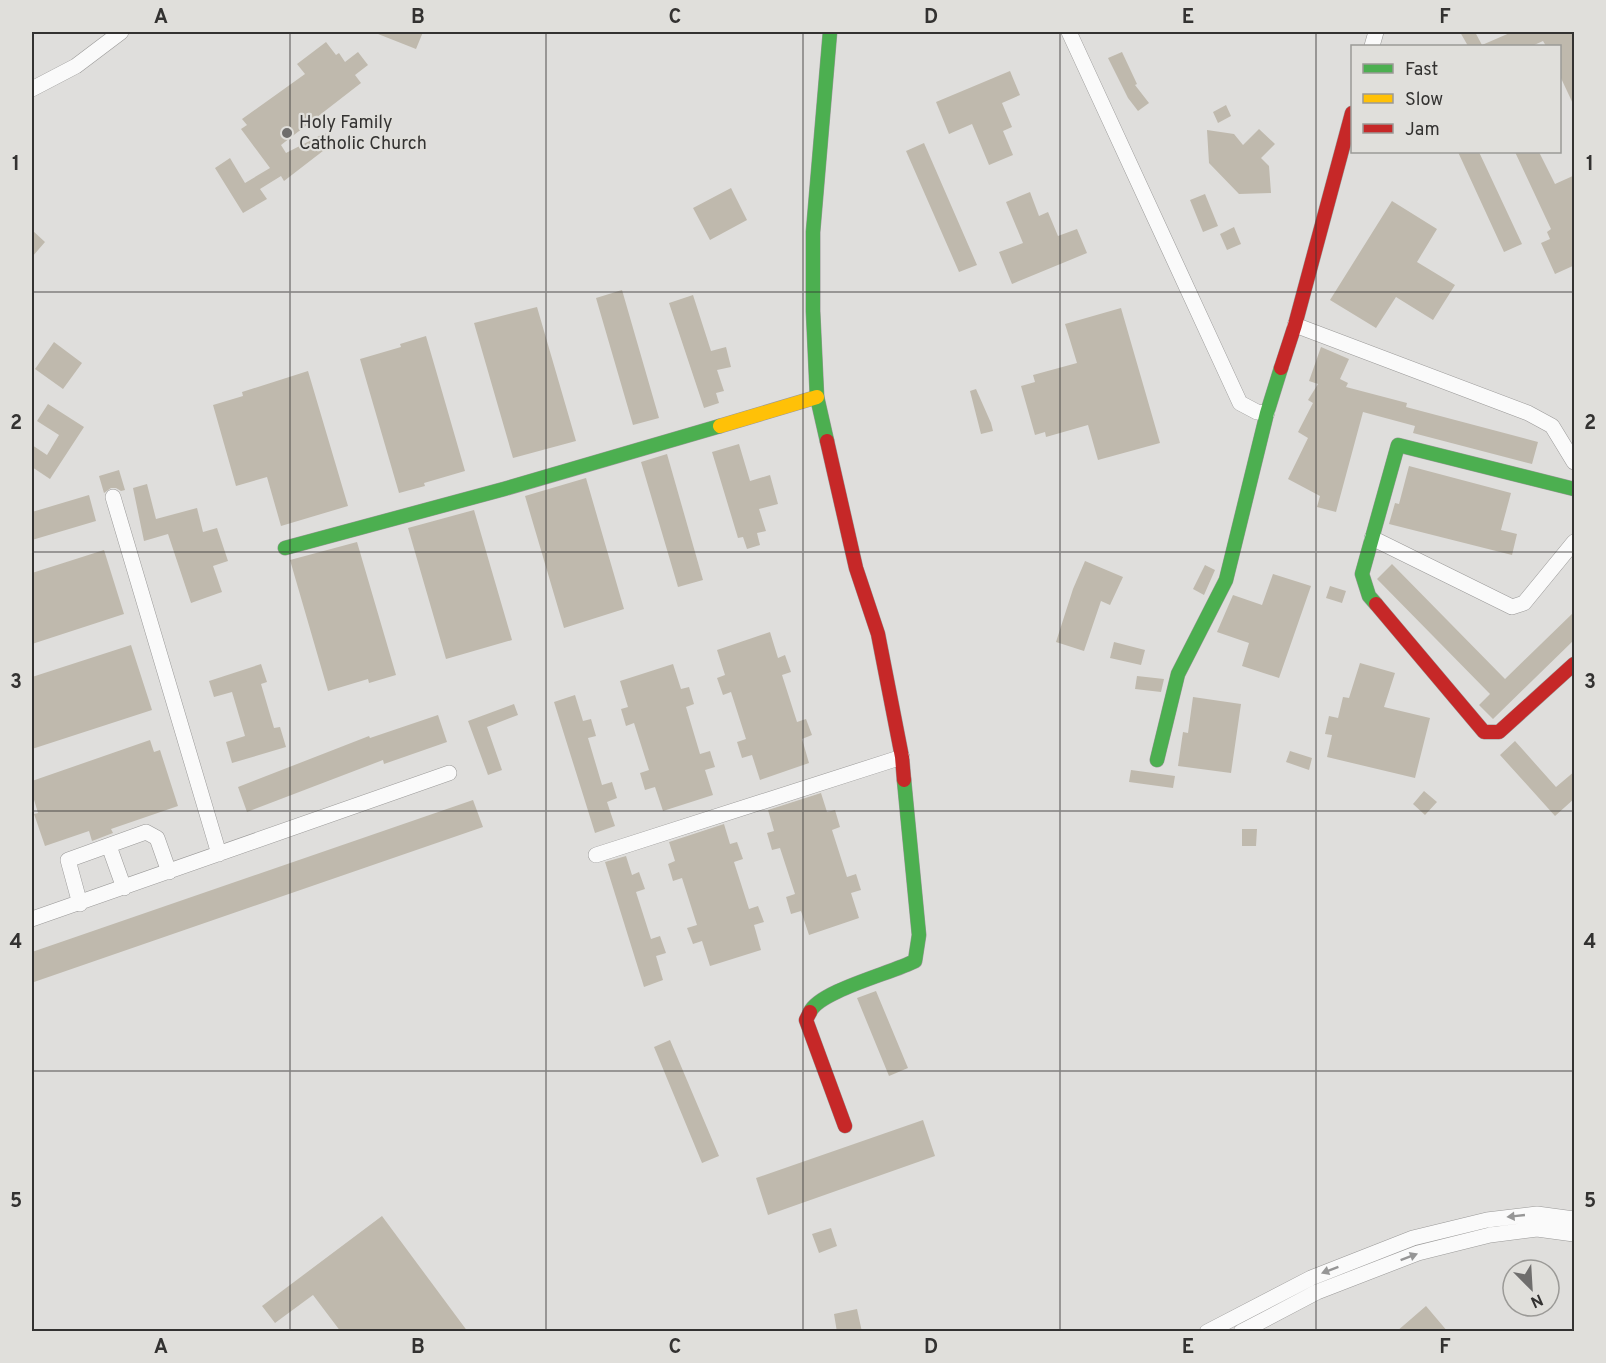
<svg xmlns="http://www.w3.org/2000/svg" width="1606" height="1363" viewBox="0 0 1606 1363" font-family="Overpass,sans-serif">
  <rect width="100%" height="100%" fill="#dfdedc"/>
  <path fill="#bfb9ad" d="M373 32H423L416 49Z
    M1460 32H1475L1482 45 1512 32H1571L1575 40V108L1560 76V46H1546L1543 41 1532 46H1468Z
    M326 42 336 55 339 53 345 62 358 52 368 65 355 75 361 83 281 145 286 153 325 133 332 144 284 181 281 176 260 189 267 199 243 213 215 168 230 158 245 183 270 168 241 129 247 125 242 119 305 74 297 64Z
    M1122 52 1137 84 1135 85 1149 103 1138 111 1128 98 1108 58Z
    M1010 71 1020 95 1002 103 1012 127 1003 131 1013 155 989 165 972 124 949 134 936 102Z
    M1226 105 1231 116 1218 123 1213 112Z
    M1259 129 1275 144 1261 158 1269 166 1271 193 1239 194 1209 163 1207 130 1234 134 1243 145Z
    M924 143 977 265 959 272 906 151Z
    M1458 152H1479L1522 244 1504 252Z
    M1515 152H1539L1555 184 1575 175V265L1555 274 1541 243 1550 239 1547 232 1551 229Z
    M731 188 747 220 710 240 693 208Z
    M1030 192 1039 216 1048 212 1058 236 1077 229 1087 253 1012 284 999 252 1023 243 1006 202Z
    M1205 194 1218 226 1203 232 1190 200Z
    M1392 201 1437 229 1417 262 1455 285 1433 320 1396 297 1376 328 1330 300Z
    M1234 227 1241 244 1227 250 1220 234Z
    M32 230 45 242 32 257Z
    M622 290 659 418 633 425 596 298Z
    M693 295 711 351 726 347 731 367 717 370 724 391 716 393 719 403 704 408 669 303Z
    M537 307 576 441 513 458 474 323Z
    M1121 308 1160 443 1098 460 1088 425 1046 437 1045 432 1035 435 1021 386 1035 382 1033 375 1077 363 1065 324Z
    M426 336 465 471 424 483 425 486 399 493 360 359 401 347 400 344Z
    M54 342 82 363 63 389 35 369Z
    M1321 347 1349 359 1340 379 1348 383 1346 387 1407 403 1406 407 1538 442 1532 464 1413 433 1415 426 1363 412 1336 512 1317 507 1320 496 1288 479 1308 438 1298 432 1313 403 1308 400 1318 384 1309 381Z
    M308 371 348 506 281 526 267 477 236 486 213 405 243 396 242 392Z
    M976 389 991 423 993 431 981 434 970 391Z
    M48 404 84 427 50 479 32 467V445L47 455 59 435 37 421Z
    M739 444 750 481 770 475 778 504 759 509 766 531 757 533 760 545 747 549 743 537 738 538 712 452Z
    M667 454 703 580 678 587 641 462Z
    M1409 466 1511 493 1501 530 1517 534 1512 555 1389 524 1395 503 1399 504Z
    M119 470 125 490 121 491 116 488H111L104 493 99 476Z
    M586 478 624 609 564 628 525 496Z
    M147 484 156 519 197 508 203 532 217 528 228 561 213 566 222 592 191 603 168 534 144 541 133 488Z
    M89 495 96 521 32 540V512Z
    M474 510 512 640 446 659 408 528Z
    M357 542 396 675 369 683 368 679 328 691 290 560Z
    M104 550 124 614 32 644V573Z
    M1085 561 1123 577 1110 605 1101 601 1084 651 1056 642 1073 589Z
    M1392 564 1505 679 1575 611V639L1493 719 1479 705 1490 694 1377 579Z
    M1205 565 1215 570 1204 595 1193 589Z
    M1273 574 1311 586 1279 678 1242 666 1249 643 1217 632 1233 595 1262 605Z
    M1330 586 1346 591 1342 603 1326 598Z
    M770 632 778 658 785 655 791 672 782 675 797 722 806 719 812 735 802 739 809 763 760 780 752 755 742 758 737 742 746 739 731 692 723 695 717 678 725 675 717 650Z
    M1114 642 1145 650 1141 665 1110 658Z
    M131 645 152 710 32 749V677Z
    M1360 663 1395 673 1384 707 1430 718 1415 778 1327 757 1332 735 1325 734 1329 716 1338 718 1343 697 1349 698Z
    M261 664 267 682 261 684 274 728 280 727 286 747 232 763 226 742 245 736 232 692 214 697 209 681Z
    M673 664 681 689 689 687 694 704 686 707 700 754 710 751 715 767 705 770 713 795 663 811 655 787 645 790 640 773 649 770 634 723 626 726 621 709 628 707 620 681Z
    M1137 676 1164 679 1161 692 1135 689Z
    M575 695 583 721 591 719 596 736 588 738 602 785 612 782 617 798 607 802 615 826 595 833 554 702Z
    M1193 697 1241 704 1231 773 1178 766 1183 732 1188 733Z
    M514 704 518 715 487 727 502 770 488 775 468 721Z
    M438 715 447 742 384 764 383 760 247 812 238 787 369 736 370 738Z
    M150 740 154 752 160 750 178 806 111 829 113 833 92 841 89 831 45 846 34 814 38 813 32 793V781Z
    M1515 741 1556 787 1575 771V798L1555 816 1500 755Z
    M1290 751 1312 758 1309 770 1286 762Z
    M1131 770 1175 776 1173 788 1129 782Z
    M1424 791 1437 802 1425 815 1413 804Z
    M821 793 827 812 835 810 840 827 832 830 847 877 856 874 861 890 851 893 859 918 809 935 801 911 791 914 786 897 795 894 780 848 772 850 767 833 774 831 768 810Z
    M473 800 483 827 34 982 32 976V952Z
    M724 824 730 844 737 842 743 859 734 862 749 909 758 906 764 922 754 925 761 950 710 966 702 941 693 944 687 928 697 925 682 878 673 881 668 864 675 861 669 842Z
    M1242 829H1257L1256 846H1242Z
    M626 856 632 875 639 872 645 889 636 892 651 939 660 936 666 953 656 956 663 980 644 987 605 862Z
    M876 991 908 1068 889 1076 857 998Z
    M670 1040 719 1156 702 1163 654 1047Z
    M923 1120 935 1156 768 1215 756 1178Z
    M382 1216 468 1332H341L313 1295 275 1323 262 1306Z
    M831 1228 837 1246 819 1253 812 1234Z
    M1426 1306 1448 1332H1396Z
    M857 1309 862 1332H837L834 1314Z"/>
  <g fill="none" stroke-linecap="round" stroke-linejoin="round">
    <defs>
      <path id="street" d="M1069 32 1240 403 1257 412 1267 413
        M1372 46 1376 32
        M32 89 76 66 121 32
        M1295 325 1528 413 1552 426 1574 462
        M113 497 219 854
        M1372 538 1512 607 1524 603 1574 542
        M109 846 124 888
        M596 855 902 757
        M80 904 68 860 146 832 157 838 169 872
        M32 919 449 773
        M1207 1332 1311 1278 1413 1238 1487 1220 1537 1214 1574 1219
        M1241 1332 1317 1292 1418 1253 1490 1235 1537 1229 1574 1234"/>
      <path id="fast" d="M827 441 817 397 813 311V232L830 32
        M285 548 504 489 720 426
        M1376 604 1369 596 1362 574 1398 445 1574 489
        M1157 760 1178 674 1226 580 1267 413 1281 368
        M810 1012C819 991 892 973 915 961L919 935 904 780"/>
      <path id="slow" d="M720 426 817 397"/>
      <path id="jam" d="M1281 368 1295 325 1352 113
        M827 441 856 568 878 634 902 757 904 780
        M1376 604 1484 732H1499L1574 664
        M810 1012 806 1020 845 1126"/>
    </defs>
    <use href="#street" stroke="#9a9998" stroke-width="16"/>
    <use href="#fast" stroke="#9a9998" stroke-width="15"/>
    <use href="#slow" stroke="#9a9998" stroke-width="15"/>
    <use href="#jam" stroke="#9a9998" stroke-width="15"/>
    <use href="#street" stroke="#fafafa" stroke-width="15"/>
    <use href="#fast" stroke="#4caf50" stroke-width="14"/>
    <use href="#slow" stroke="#ffc107" stroke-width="14"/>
    <use href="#jam" stroke="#c62828" stroke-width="14"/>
  </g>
  <defs><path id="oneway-solid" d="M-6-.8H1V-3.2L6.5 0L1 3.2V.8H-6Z" transform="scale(1.5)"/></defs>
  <g fill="#969696">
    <use href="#oneway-solid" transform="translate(1516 1216) rotate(174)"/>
    <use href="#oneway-solid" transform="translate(1409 1257) rotate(-21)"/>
    <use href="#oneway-solid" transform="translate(1330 1270) rotate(159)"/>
  </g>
  <path fill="none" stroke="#333231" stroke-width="1.5" stroke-opacity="0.55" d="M290 32V1332M546 32V1332M803 32V1332M1060 32V1332M1316 32V1332M32 292H1574M32 552H1574M32 811H1574M32 1071H1574"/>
  <circle fill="#6f6e6d" stroke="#e0dfdb" stroke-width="2" cx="287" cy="133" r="6"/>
  <g text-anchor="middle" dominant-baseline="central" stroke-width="4.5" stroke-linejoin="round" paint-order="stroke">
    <g font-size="18" fill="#333231" stroke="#e0dfdb" text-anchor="start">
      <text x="299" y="123">Holy Family<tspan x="299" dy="21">Catholic Church</tspan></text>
    </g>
  </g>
  <rect width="1606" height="1363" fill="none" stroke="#e0dfdb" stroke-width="66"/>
  <rect x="1351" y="45" width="210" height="108" fill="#e0dfdb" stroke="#9b9a97" stroke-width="1.5"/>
  <rect x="1363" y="64" width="30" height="9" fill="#4caf50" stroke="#9b9a97" stroke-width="1.5"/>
  <text x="1405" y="75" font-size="18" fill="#333231">Fast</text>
  <rect x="1363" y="94" width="30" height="9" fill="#ffc107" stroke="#9b9a97" stroke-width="1.5"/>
  <text x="1405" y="105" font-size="18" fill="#333231">Slow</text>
  <rect x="1363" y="124" width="30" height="9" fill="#c62828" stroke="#9b9a97" stroke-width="1.5"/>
  <text x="1405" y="135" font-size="18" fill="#333231">Jam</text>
  <g transform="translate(1531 1288) rotate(156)"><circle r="28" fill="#e0dfdb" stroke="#9b9a97" stroke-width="1.5"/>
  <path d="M0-4.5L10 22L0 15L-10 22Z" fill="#6f6e6d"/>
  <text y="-9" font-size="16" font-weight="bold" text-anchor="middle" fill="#333231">N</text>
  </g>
  <rect x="33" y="33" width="1540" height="1297" fill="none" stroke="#333231" stroke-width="2"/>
  <g font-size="20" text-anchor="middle" font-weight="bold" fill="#333231">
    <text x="161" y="23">A</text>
    <text x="418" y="23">B</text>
    <text x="675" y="23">C</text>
    <text x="931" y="23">D</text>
    <text x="1188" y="23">E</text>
    <text x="1445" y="23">F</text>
    <text x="16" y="170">1</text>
    <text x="1590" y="170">1</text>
    <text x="16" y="429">2</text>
    <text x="1590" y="429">2</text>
    <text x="16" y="688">3</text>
    <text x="1590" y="688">3</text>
    <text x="16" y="948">4</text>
    <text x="1590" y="948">4</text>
    <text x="16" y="1207">5</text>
    <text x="1590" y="1207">5</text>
    <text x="161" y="1353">A</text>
    <text x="418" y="1353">B</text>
    <text x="675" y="1353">C</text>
    <text x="931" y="1353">D</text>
    <text x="1188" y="1353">E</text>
    <text x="1445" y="1353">F</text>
  </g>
</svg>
